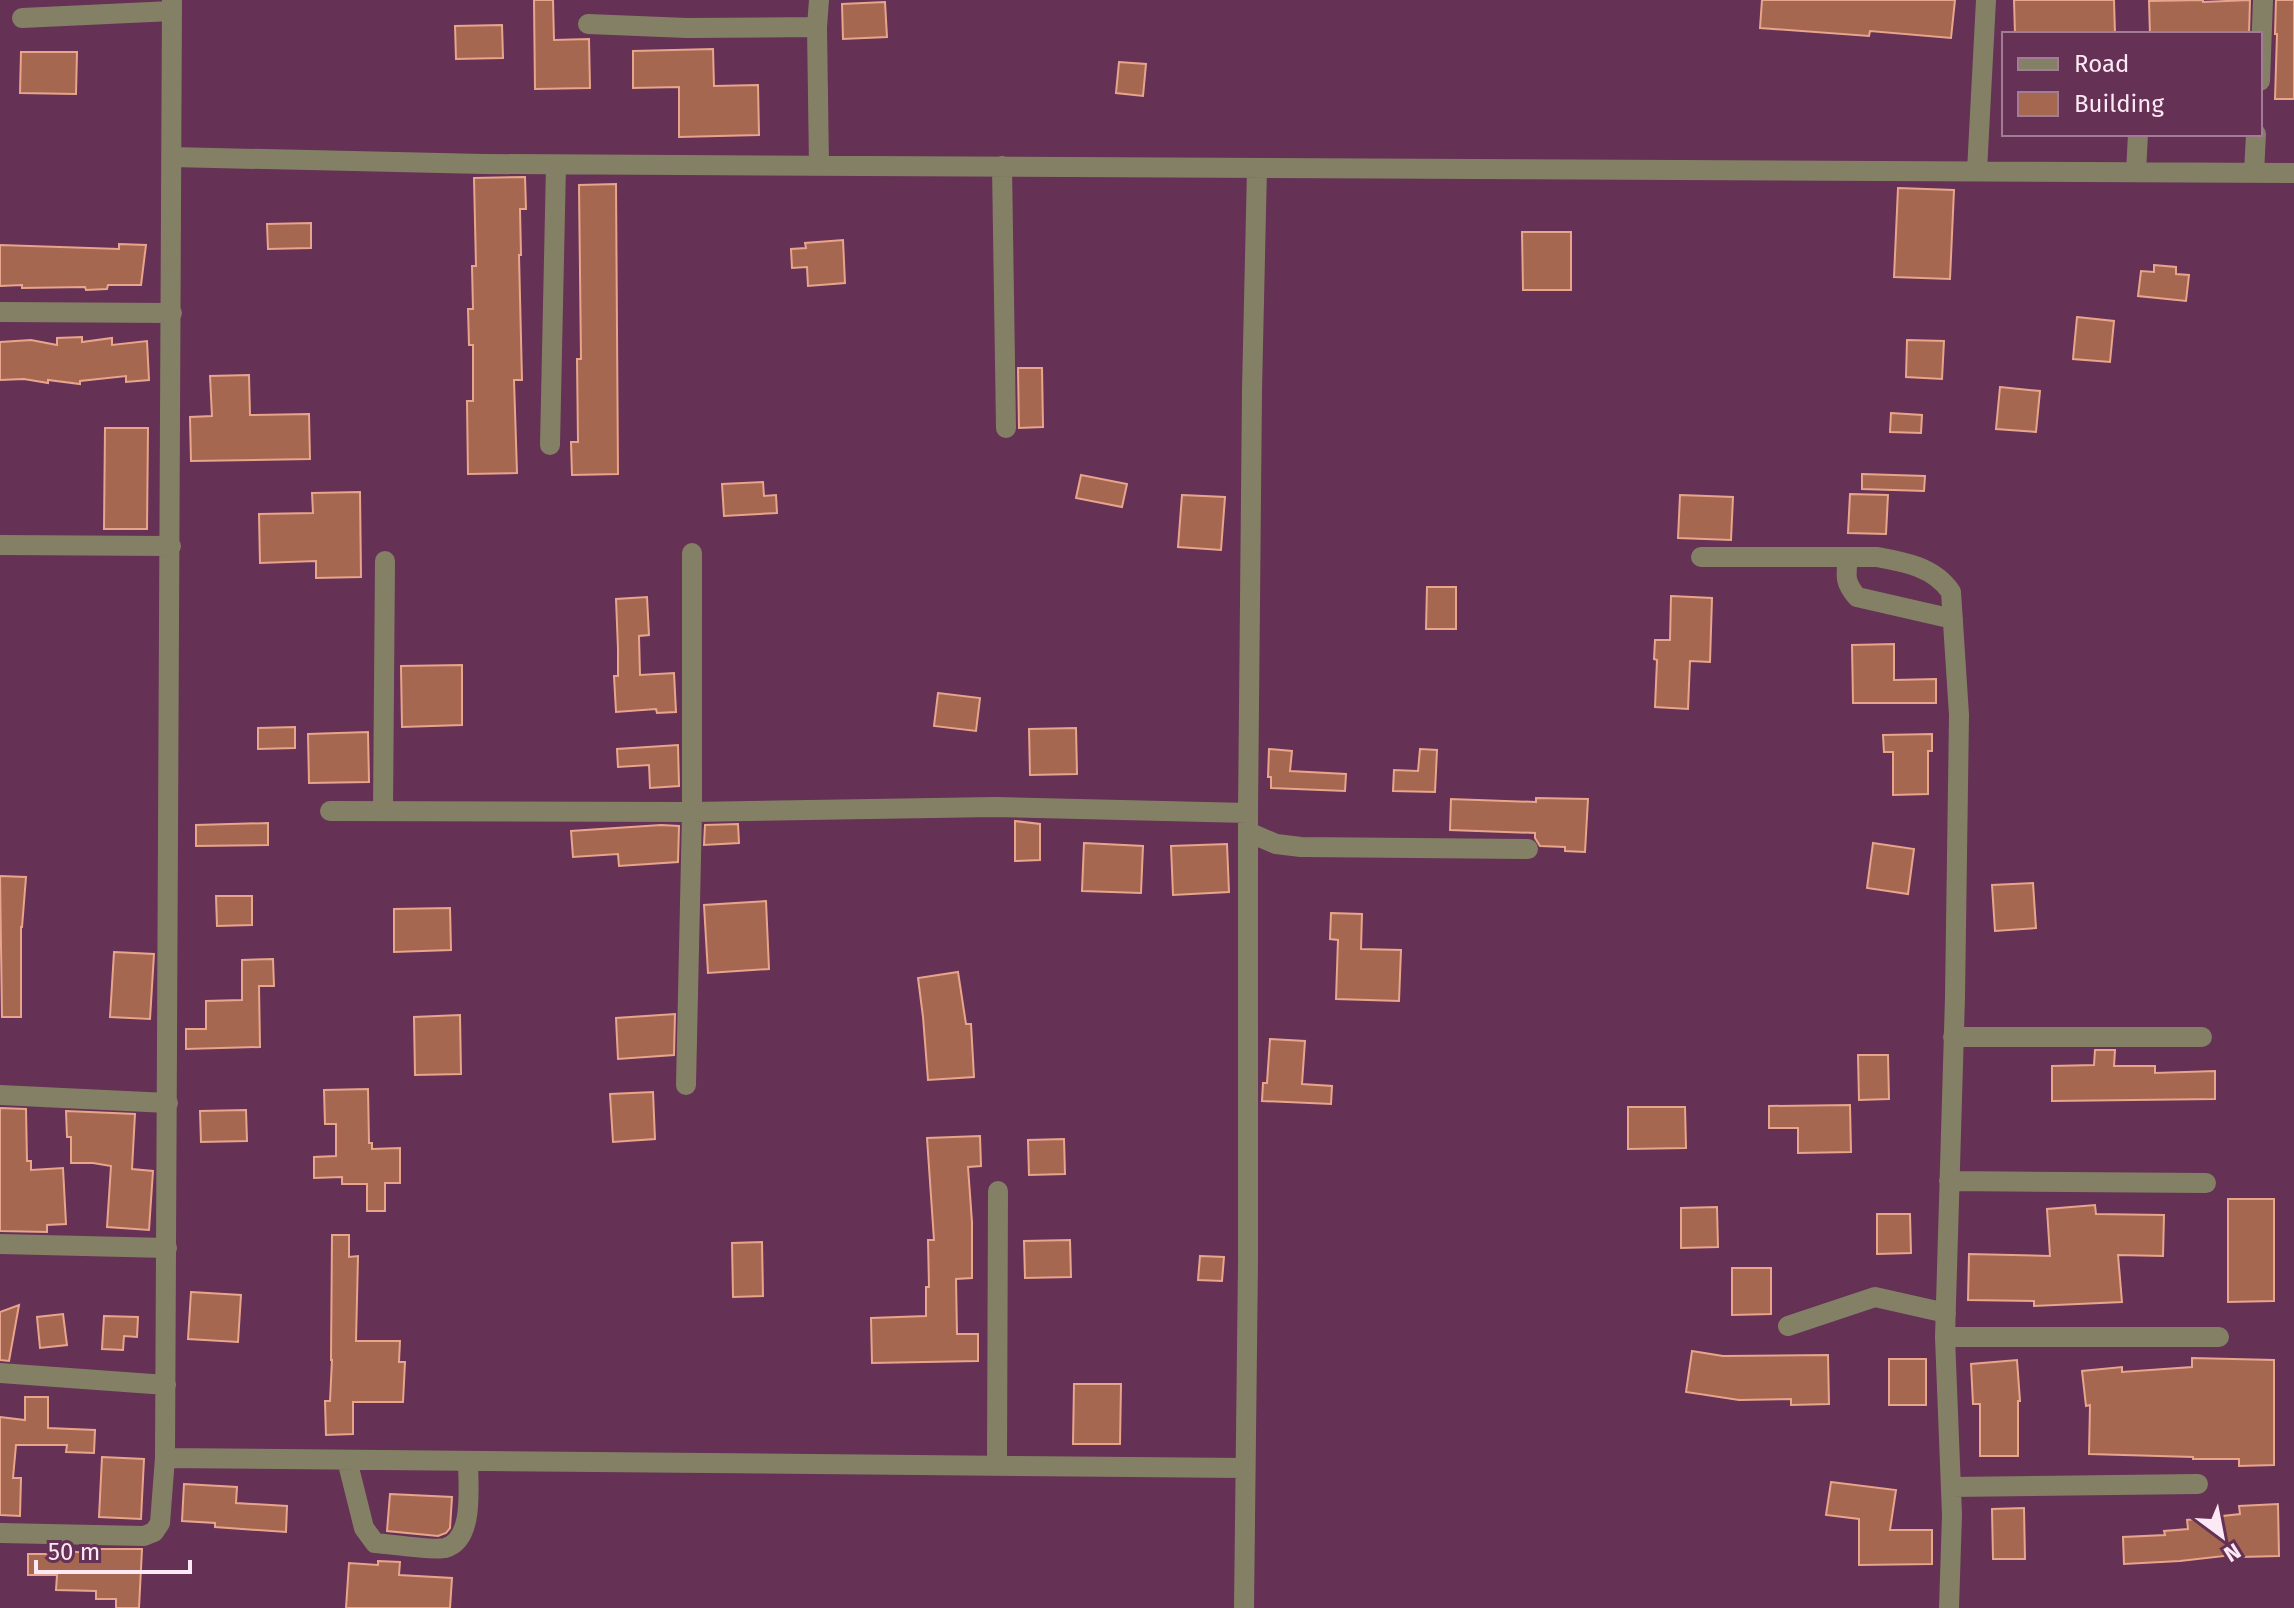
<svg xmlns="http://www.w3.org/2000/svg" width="2294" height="1608" viewBox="0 0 2294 1608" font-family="'Fira Sans',sans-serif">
  <rect width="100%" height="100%" fill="#653154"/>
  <path fill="#a66750" stroke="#e8a58b" stroke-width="2" d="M534 0H553L554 40 589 39 590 88 535 89Z
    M1762 0H1955L1951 38 1870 31 1869 36 1760 28Z
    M2014 0H2114L2115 34H2015Z
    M2203 0V2L2250 0 2249 34H2150L2149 1Z
    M2276 0H2294V99H2275L2277 34H2275Z
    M885 2 887 37 843 39 842 4Z
    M502 25 503 58 456 59 455 26Z
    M713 49 714 86 758 85 759 135 679 137V87L633 88V51Z
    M21 52H77L76 94 20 93Z
    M1119 62 1146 64 1143 96 1116 93Z
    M525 177 526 209H520L521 255H519L522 380H514L517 473 468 474 467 401H473V345H469L468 309H473L472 266H476L474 178Z
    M616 184 618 474 572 475 571 442H578L577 359H581L579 185Z
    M1898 188 1954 190 1950 279 1894 277Z
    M311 223V248L268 249 267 224Z
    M1522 232H1571V290H1523Z
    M843 240 845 283 808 286 807 267 792 268 791 249 806 248 805 243Z
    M119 244 146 245 141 285H108L107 289 86 290 85 287 22 288V285L0 286V245L119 249Z
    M2154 265 2176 267V274L2189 275 2186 301 2138 296 2141 271 2154 272Z
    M2077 317 2114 321 2110 362 2073 359Z
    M82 337V342L112 338V345L147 341 149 380 126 382V376L80 381V384L48 380V383L24 379 0 380V342L31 340 57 345V338Z
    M1907 340 1944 341 1942 379 1906 377Z
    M1018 368H1042L1043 427 1019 428Z
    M249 375 250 415 309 414 310 459 191 461 190 417 212 416 210 376Z
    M2000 387 2040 391 2036 432 1996 429Z
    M1891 413 1922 415 1921 433 1890 432Z
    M105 428H148L147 529H104Z
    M1862 474 1925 476 1924 491 1862 489Z
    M1081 475 1127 484 1122 507 1076 498Z
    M763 482 764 496 776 495 777 513 724 516 722 484Z
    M360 492 361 577 316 578V561L260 563 259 514 313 513 312 493Z
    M1850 494 1888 495 1886 534 1848 533Z
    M1182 495 1225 497 1221 550 1178 547Z
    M1680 495 1733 497 1731 540 1678 538Z
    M1427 587H1456V629H1426Z
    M1671 596 1712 598 1710 662 1690 661 1688 709 1655 707 1657 660 1654 659 1655 640H1670Z
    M647 597 649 635 639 636 640 675 674 673 676 712 657 713 656 709 616 712 614 676H618V649L616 599Z
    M1894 644V680L1936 679V703H1853L1852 645Z
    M462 665V725L402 727 401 666Z
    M938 693 980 698 976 731 934 726Z
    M295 727V748L258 749V728Z
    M1076 728 1077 774 1030 775 1029 729Z
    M368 732 369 782 309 783 308 734Z
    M1932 734V751H1928V794L1893 795V752H1884L1883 735Z
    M678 745 679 786 650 788 649 765 618 767 617 749Z
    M1269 749 1292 751 1290 771 1346 774 1345 791 1271 788V777H1268Z
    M1420 749 1437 750 1435 792 1393 791 1394 770 1418 771Z
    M1536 798 1588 799 1585 852 1565 851V847L1540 846 1535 838V833L1450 830 1451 799 1536 802Z
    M1015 821 1040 824V860L1015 861Z
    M268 823V845L196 846V825Z
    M738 824 739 843 704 845 705 825Z
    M661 825 679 826 678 862 619 866 618 854 573 857 571 831Z
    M1084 843 1143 846 1141 893 1082 891Z
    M1873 843 1914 849 1908 894 1867 888Z
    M1227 844 1229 892 1173 895 1171 846Z
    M0 876 26 877 22 927H21V1017H2Z
    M2033 883 2036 928 1995 931 1992 885Z
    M216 896H252V925L217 926Z
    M766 901 769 969 708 973 704 905Z
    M450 908 451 950 394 952V909Z
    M1331 913 1362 914 1361 949 1401 950 1399 1001 1336 999 1338 940 1330 939Z
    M114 952 154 954 150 1019 110 1017Z
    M273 959 274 986H259L260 1047 186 1049V1029H206V1001L242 1000V960Z
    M958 972 966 1024H971L974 1077 928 1080 923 1017 918 978Z
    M675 1014 674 1055 618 1059 616 1018Z
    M460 1015 461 1074 415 1075 414 1017Z
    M1270 1039 1305 1041 1302 1084 1332 1086 1331 1104 1262 1101 1263 1083H1267Z
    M2095 1050H2115L2114 1066H2155V1073L2215 1071V1099L2052 1101V1066L2094 1065Z
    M1858 1055H1888L1889 1099 1859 1100Z
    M368 1089 369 1143H372V1149L400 1148V1183H385V1211H367V1184H342V1177L314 1178V1157L336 1156V1124H325L324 1090Z
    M653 1092 655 1139 613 1142 610 1094Z
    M1850 1105 1851 1152 1798 1153V1128H1769V1106Z
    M1628 1107H1685L1686 1148 1628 1149Z
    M0 1108 26 1109 27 1161H31V1170L63 1168 66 1224 47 1225V1232L0 1231Z
    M246 1110 247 1141 201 1142 200 1111Z
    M66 1111 135 1114 132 1169 153 1171 149 1230 107 1227 111 1166 93 1163H71V1137H67Z
    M980 1136 981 1166 968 1167 972 1222V1278L956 1279 957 1334H978V1361L872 1363 871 1318 926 1316V1287H929L928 1240H934L927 1138Z
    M1064 1139 1065 1174 1029 1175 1028 1140Z
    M2228 1199H2274V1301L2228 1302Z
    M2095 1205 2096 1214 2164 1215 2163 1256 2118 1255 2122 1302 2034 1306V1301L1968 1300 1969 1254 2050 1256 2047 1209Z
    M1717 1207 1718 1247 1681 1248V1208Z
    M1877 1214H1910L1911 1253 1877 1254Z
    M332 1235H349V1257L358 1256 356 1341H400L399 1362H405L403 1402H353V1434L326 1435 325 1401H330L332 1360H331Z
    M1070 1240 1071 1277 1025 1278 1024 1241Z
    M762 1242 763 1296 733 1297 732 1243Z
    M1200 1256 1224 1257 1222 1281 1198 1280Z
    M1732 1268H1771V1314L1732 1315Z
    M191 1292 241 1295 238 1342 188 1339Z
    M19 1305 9 1361 0 1360V1312Z
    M63 1314 67 1345 40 1348 37 1317Z
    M104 1316 138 1317 137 1337 124 1336 123 1350 102 1349Z
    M1692 1351 1723 1356 1828 1355 1829 1404 1791 1405V1399L1739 1400 1686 1392Z
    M2192 1358 2274 1360V1465L2239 1466V1459H2193V1457L2089 1454 2090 1405 2086 1406 2082 1371 2122 1367V1372L2192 1367Z
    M1889 1359H1926V1405H1889Z
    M2017 1360 2020 1401H2018V1456H1980V1404H1973L1971 1364Z
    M1074 1384H1121L1120 1444H1073Z
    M25 1397H48V1428L95 1430 94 1453 66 1452 67 1445H16L13 1478H21L20 1516 0 1515V1417L25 1420Z
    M102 1457 144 1459 141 1519 99 1517Z
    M1831 1482 1896 1490 1890 1530H1932V1564L1859 1565V1519L1826 1515Z
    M184 1484 237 1487 236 1503 287 1506 286 1532 215 1527V1523L182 1521Z
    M390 1494 452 1497 450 1528 446 1533 438 1536 387 1531Z
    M2278 1504 2279 1556 2241 1557V1554L2180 1561 2124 1564 2123 1537 2165 1535 2164 1531 2188 1529 2187 1520 2240 1514 2239 1506Z
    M2024 1508 2025 1559H1993L1992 1509Z
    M97 1549H142L139 1608H116V1599H96V1591L56 1590 57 1575H28V1554H57V1551H67L97 1554Z
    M378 1561 400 1562 399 1575 452 1578 450 1608H346L349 1563 378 1565Z"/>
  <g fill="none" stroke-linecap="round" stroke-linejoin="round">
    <path stroke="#848065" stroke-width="20" d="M819 0 817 27 819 166
      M22 18 172 11
      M588 24 687 28 817 27
      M2260 81 2263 0
      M172 157 484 164 2294 173
      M1002 166 1006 428
      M1977 171 1986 0
      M2136 172 2138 134
      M2254 173 2256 134
      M0 312 172 313
      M550 445 556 165
      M0 545 171 546
      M1701 557H1877C1905 562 1934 567 1951 592L1959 715 1955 997 1945 1337 1952 1515 1949 1608
      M1848 557C1846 576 1844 582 1857 597L1953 619
      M330 811 692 812 995 807 1248 813
      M383 811 385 561
      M1248 832 1276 844 1301 847 1528 849
      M1953 1037H2202
      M686 1085 692 812V553
      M0 1095 168 1103
      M1949 1181 2206 1183
      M0 1244 167 1248
      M1788 1326 1875 1297 1946 1313
      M1945 1337H2219
      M0 1373 166 1385
      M165 1458 1244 1468
      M347 1460 364 1528 375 1543C391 1544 432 1551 445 1548 475 1540 468 1485 468 1461
      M997 1466 998 1191
      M1951 1487 2198 1484
      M0 1533 144 1536 154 1532 160 1523 165 1458 172 0
      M1244 1608 1248 1262V813L1252 390 1257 168"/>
  </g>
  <rect x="2002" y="32" width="260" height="104" fill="#653154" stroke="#a27b94" stroke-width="2"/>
  <rect x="2018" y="58" width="40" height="12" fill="#848065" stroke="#a27b94" stroke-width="2"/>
  <text x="2074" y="72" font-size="24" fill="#fde9f5">Road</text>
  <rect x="2018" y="92" width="40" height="24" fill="#a66750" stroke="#a27b94" stroke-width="2"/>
  <text x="2074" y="112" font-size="24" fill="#fde9f5">Building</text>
  <g transform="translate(2222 1536) rotate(148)" stroke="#653154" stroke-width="6" paint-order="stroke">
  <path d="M0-6L14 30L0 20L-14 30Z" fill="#fde9f5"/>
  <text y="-12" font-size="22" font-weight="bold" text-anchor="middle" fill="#fde9f5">N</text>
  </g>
  <path d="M36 1560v12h154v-12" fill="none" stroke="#fde9f5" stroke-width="4"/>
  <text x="48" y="1560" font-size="24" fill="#fde9f5" stroke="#653154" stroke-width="6" paint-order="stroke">50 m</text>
</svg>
